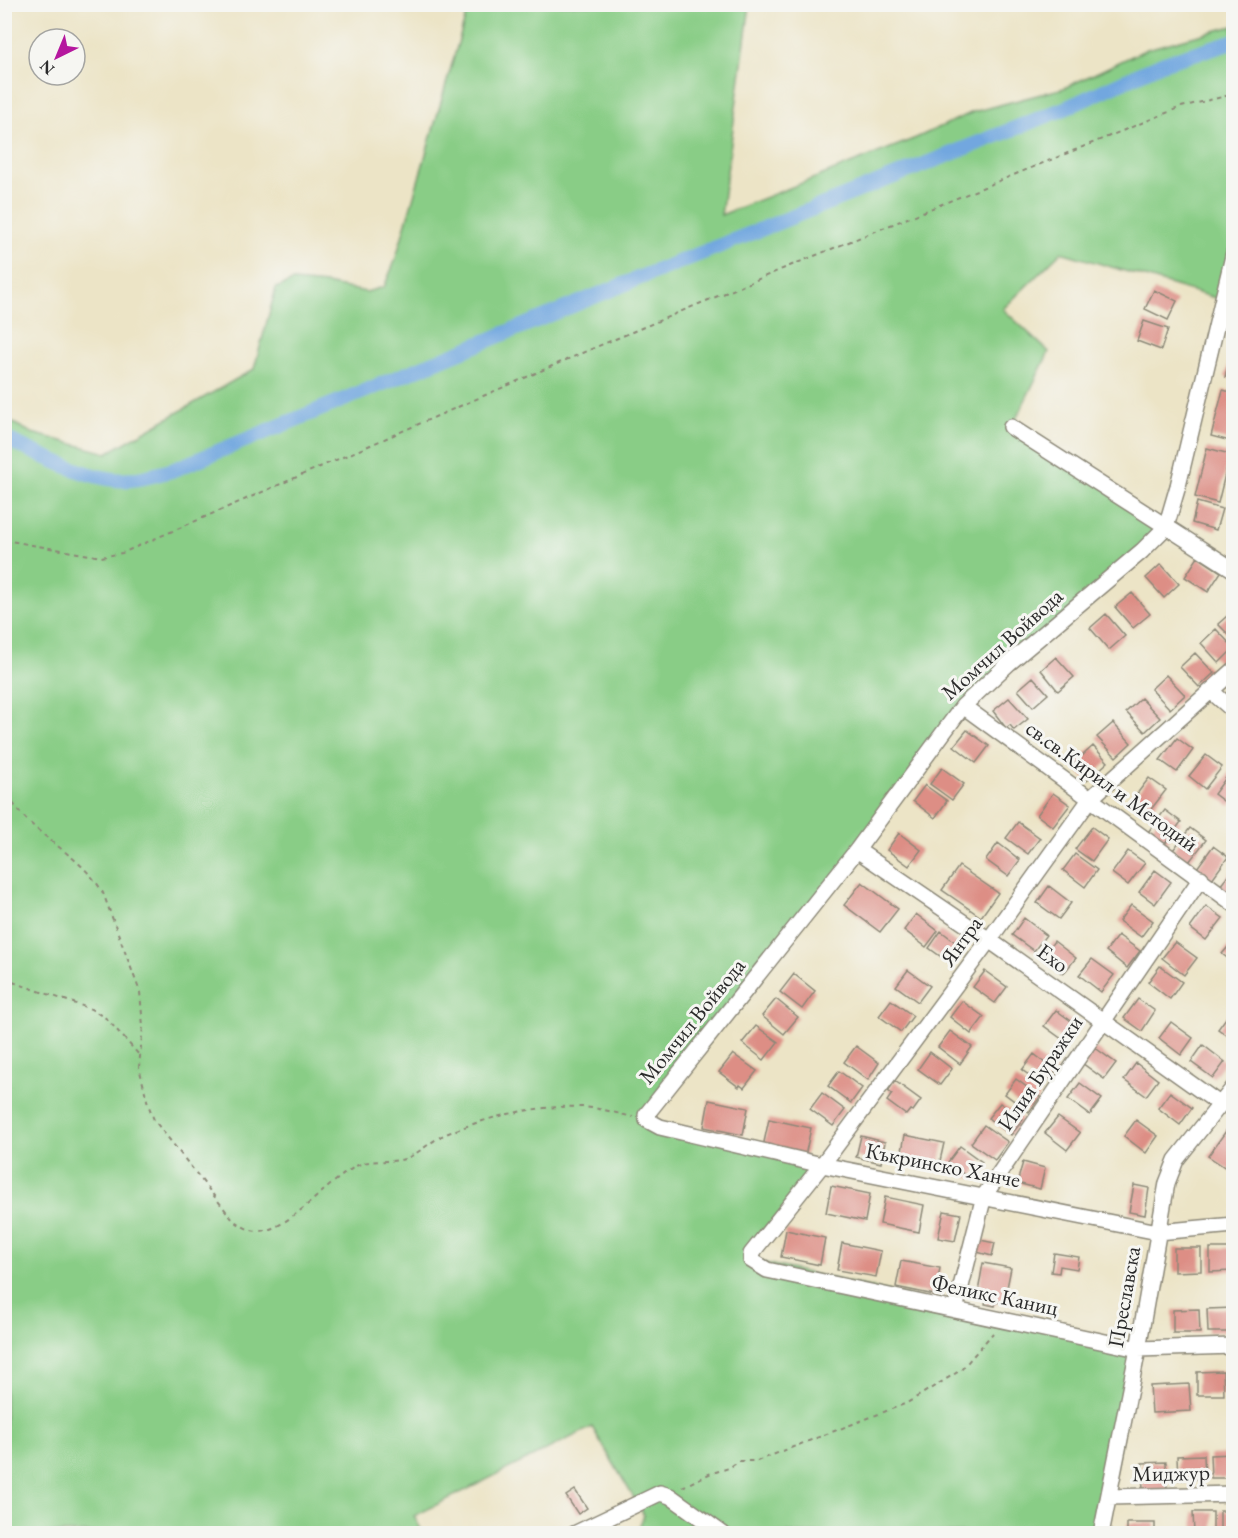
<svg xmlns="http://www.w3.org/2000/svg" width="1238" height="1538" viewBox="0 0 1238 1538" font-family="'EB Garamond',serif">
  <rect width="100%" height="100%" fill="#f6f6f2"/>
  <filter id="ink" filterUnits="userSpaceOnUse"><feTurbulence type="fractalNoise" baseFrequency=".0167" numOctaves="2"/><feDisplacementMap in="SourceGraphic" scale="12" xChannelSelector="R" yChannelSelector="G"/><feConvolveMatrix kernelMatrix="1 2 1 2 8 2 1 2 1" color-interpolation-filters="sRGB"/></filter>
  <filter id="wash" filterUnits="userSpaceOnUse"><feTurbulence type="fractalNoise" baseFrequency=".008" numOctaves="4" result="noise"/><feDisplacementMap in="SourceGraphic" scale="24" xChannelSelector="R" yChannelSelector="G"/><feGaussianBlur stdDeviation="1.35" result="paint"/><feColorMatrix in="noise" values="0 0 0 0 0 0 0 0 0 0 0 0 0 0 0 0 0 1.4 0 .05"/><feComposite in="paint" operator="in"/></filter>
  <g filter="url(#wash)">
    <rect width="100%" height="100%" fill="#ece4c6"/>
    <path fill="#89cd86" stroke="#5a7c58" stroke-width="1.5" d="M469 5H750L721 215 916 138 973 112 1064 88 1147 49 1233 26 1234 252 1222 300 1061 252 1003 309 1049 352 1012 427 1166 527 984 685 647 1120 822 1165 751 1260 1138 1349 1101 1533H637L644 1515 592 1427 414 1516 423 1533H5L4 418 32 433 107 453 254 369 276 288 293 281 326 284 366 292 384 287 395 261Z"/>
    <g fill="none" stroke-linecap="round" stroke-linejoin="round">
      <path stroke="#72a7df" stroke-width="15" d="M4 438C37 453 92 482 127 480 143 479 158 474 173 470L644 276 1066 108 1163 63 1234 41"/>
    </g>
    <g id="blocks">
      <path fill="#dd8e85" d="M1154 290 1177 301 1168 320 1145 309Z
        M1144 321 1168 329 1161 350 1137 341Z
        M1233 347H1234V379L1225 377Z
        M1223 390 1234 393V442L1211 436Z
        M1207 448 1230 454 1218 503 1195 497Z
        M1197 502 1222 509 1216 530 1192 523Z
        M1198 557 1221 572 1208 592 1185 577Z
        M1161 564 1179 584 1164 598 1146 578Z
        M1132 593 1150 614 1133 628 1115 607Z
        M1234 610V640L1218 624Z
        M1106 614 1125 636 1109 650 1090 628Z
        M1216 629 1234 648 1219 663 1201 643Z
        M1195 653 1214 673 1199 687 1180 667Z
        M1056 657 1074 677 1058 691 1041 670Z
        M1166 675 1185 695 1170 709 1151 689Z
        M1033 677 1048 694 1033 707 1018 690Z
        M1009 698 1028 719 1014 730 1010 725 1006 728 993 711Z
        M1141 698 1160 718 1145 732 1126 712Z
        M1113 723 1131 743 1116 757 1097 737Z
        M967 730 989 746 976 763 954 746Z
        M1177 738 1193 750 1177 772 1160 760Z
        M1093 746 1108 762 1087 781 1072 765Z
        M1206 755 1222 767 1205 789 1189 776Z
        M942 768 964 784 952 800 930 784Z
        M1231 771 1234 774V802L1230 806 1214 794Z
        M1149 778 1166 790 1149 812 1133 799Z
        M925 785 947 801 935 818 913 801Z
        M1053 793 1070 805 1053 827 1037 815Z
        M1165 810 1181 822 1165 844 1148 832Z
        M1018 822 1040 838 1028 854 1006 838Z
        M1092 827 1108 839 1092 861 1075 849Z
        M1190 828 1206 840 1189 862 1173 850Z
        M899 833 921 850 909 866 887 850Z
        M998 843 1020 860 1008 876 986 860Z
        M1213 846 1228 857 1212 879 1197 868Z
        M1128 851 1145 863 1128 885 1112 873Z
        M1075 854 1097 870 1085 887 1063 870Z
        M959 866 998 893 981 917 942 890Z
        M1234 868V896L1220 886Z
        M1155 870 1171 882 1155 904 1139 892Z
        M862 882 898 909 880 932 844 905Z
        M1049 886 1071 903 1059 919 1037 903Z
        M1131 905 1153 921 1141 937 1119 921Z
        M1206 906 1223 918 1206 940 1190 928Z
        M916 914 938 931 926 947 904 930Z
        M1024 918 1046 935 1034 951 1012 935Z
        M941 931 963 948 951 964 929 948Z
        M1118 935 1140 951 1127 968 1106 951Z
        M1234 940V963L1222 954Z
        M1054 941 1076 958 1063 974 1042 958Z
        M1175 942 1197 958 1184 975 1162 958Z
        M1092 959 1114 975 1101 992 1079 975Z
        M1160 966 1182 982 1170 999 1148 982Z
        M908 970 930 986 918 1002 896 986Z
        M985 971 1007 987 995 1003 973 987Z
        M794 974 815 991 802 1009 780 992Z
        M776 999 798 1017 784 1034 762 1016Z
        M1138 999 1155 1011 1142 1031 1124 1018Z
        M891 1000 913 1016 901 1032 879 1016Z
        M962 1001 984 1017 971 1034 950 1017Z
        M1234 1007V1040L1218 1029Z
        M1056 1010 1078 1026 1066 1042 1044 1026Z
        M1171 1022 1193 1038 1181 1055 1159 1038Z
        M756 1026 778 1042 764 1060 742 1043Z
        M950 1031 972 1047 960 1064 938 1047Z
        M1203 1045 1225 1062 1213 1078 1191 1062Z
        M856 1046 879 1063 868 1080 844 1062Z
        M1094 1047 1116 1063 1104 1079 1082 1063Z
        M930 1052 952 1069 940 1085 918 1069Z
        M733 1054 757 1071 744 1088 740 1085 739 1087 719 1072Z
        M1034 1054 1056 1071 1044 1086 1022 1070Z
        M1136 1063 1158 1080 1146 1096 1124 1080Z
        M839 1071 862 1088 851 1103 828 1086Z
        M1016 1079 1040 1097 1029 1112 1005 1094Z
        M895 1081 921 1100 913 1111 910 1110 906 1115 887 1101 892 1094 888 1091Z
        M1080 1083 1102 1099 1090 1115 1068 1099Z
        M1170 1092 1192 1108 1180 1125 1158 1108Z
        M822 1093 845 1110 833 1126 810 1109Z
        M709 1100 748 1108 743 1135 704 1127Z
        M1000 1103 1023 1120 1011 1135 988 1118Z
        M1058 1117 1080 1133 1067 1150 1045 1133Z
        M769 1119 811 1128 805 1156 763 1147Z
        M1136 1120 1158 1136 1146 1153 1124 1136Z
        M1231 1124 1234 1126V1170L1232 1172 1208 1156Z
        M984 1125 1008 1142 995 1160 971 1143Z
        M905 1135 944 1143 938 1170 900 1162Z
        M861 1136 885 1142 881 1163 856 1157Z
        M960 1146 982 1162 970 1179 948 1162Z
        M1023 1162 1045 1168 1040 1189 1017 1183Z
        M1134 1185 1149 1188 1145 1215 1129 1212Z
        M831 1186 870 1194 865 1221 826 1213Z
        M885 1197 924 1205 919 1232 880 1224Z
        M944 1211 961 1214 955 1241 938 1238Z
        M786 1230 825 1238 820 1265 781 1257Z
        M980 1240 995 1243 992 1256 977 1252Z
        M842 1243 881 1251 876 1277 837 1270Z
        M1174 1248H1201V1271L1174 1272Z
        M1210 1248H1234V1271L1210 1272Z
        M1054 1253 1079 1257 1077 1269 1060 1266 1059 1273 1051 1272Z
        M901 1261 940 1268 935 1295 896 1287Z
        M983 1263 1011 1268 1004 1303 996 1302 995 1306 985 1304 986 1300 977 1298Z
        M1234 1308V1332H1208L1207 1309Z
        M1199 1309 1200 1333H1173V1310Z
        M1223 1371 1224 1395H1197V1372Z
        M1189 1384 1191 1411 1152 1413 1150 1386Z
        M1234 1454V1478H1211L1210 1455Z
        M1204 1455 1205 1479 1178 1480 1177 1456Z
        M1166 1462 1167 1491 1143 1492 1142 1463Z
        M575 1490 587 1508 578 1514 566 1496Z
        M1220 1511H1234V1534H1220Z
        M1193 1512H1213V1534H1194Z
        M1127 1523H1155V1534H1127Z"/>
    </g>
  </g>
  <g filter="url(#ink)">
    <use href="#blocks" fill-opacity="0" stroke="#8c8878" stroke-width="1.5"/>
    <g fill="none" stroke-linecap="round" stroke-linejoin="round">
      <defs>
        <path id="minor" d="M1234 252 1178 486 1166 527 1142 551 1009 663 963 706 857 850 646 1115 647 1120 660 1127 822 1165 1158 1232 1234 1225
          M1011 427 1234 570
          M1234 670 1091 798 989 940 822 1165 751 1254V1260L767 1270 1138 1349 1234 1346
          M1211 691 1234 711
          M963 706 1234 904
          M857 850 989 940 1221 1105
          M955 1310 984 1196 1201 878
          M1109 1497 1234 1494
          M574 1534 660 1493 670 1496 723 1534
          M1101 1534 1138 1349 1167 1183 1176 1160 1234 1087"/>
      </defs>
      <use href="#minor" stroke="#8c8878" stroke-width="18"/>
      <path stroke="#8c8878" stroke-width="2" stroke-dasharray="4.5 4.5" stroke-linecap="butt" d="M4 540 101 557 122 553 589 350 792 265 1181 107 1226 96H1234
        M4 787C24 834 79 850 103 893L140 992 143 1026 139 1067 148 1104 154 1120 233 1220C245 1229 255 1234 270 1229 298 1219 329 1181 358 1165 373 1158 393 1164 407 1158 421 1152 432 1140 446 1134 488 1117 534 1105 579 1107 597 1107 615 1113 633 1117
        M4 979 91 1009 107 1019 140 1056
        M682 1487 709 1474 729 1468 739 1461H757L907 1403 961 1370 993 1333"/>
      <use href="#minor" stroke="#fff" stroke-width="15"/>
    </g>
  </g>
  <g text-anchor="middle" dominant-baseline="central" stroke-width="6" stroke-linejoin="round" paint-order="stroke">
    <g font-size="22" fill="#2b2b2b" stroke="#f6f6f2">
      <text transform="translate(1002 644) rotate(-42)">Момчил Войвода</text>
      <text transform="translate(1112 786) rotate(36)">св.св.Кирил и Методий</text>
      <text transform="translate(961 941) rotate(-54)">Янтра</text>
      <text transform="translate(1053 958) rotate(36)">Ехо</text>
      <text transform="translate(692 1021) rotate(-51)">Момчил Войвода</text>
      <text transform="translate(1040 1073) rotate(-56)">Илия Буражки</text>
      <text transform="translate(943 1165) rotate(11)">Къкринско Ханче</text>
      <text transform="translate(995 1295) rotate(12)">Феликс Каниц</text>
      <text transform="translate(1124 1297) rotate(-80)">Преславска</text>
      <text transform="translate(1171 1473) rotate(-1)">Миджур</text>
    </g>
  </g>
  <rect width="1238" height="1538" fill="none" stroke="#f6f6f2" stroke-width="24"/>
  <g transform="translate(57 57) rotate(223)"><circle r="28" fill="#f6f6f2" stroke="#a5a5a2" stroke-width="1.5"/>
  <path d="M0-4.5L10 22L0 15L-10 22Z" fill="#b5179e"/>
  <text y="-9" font-size="16" font-weight="bold" text-anchor="middle" fill="#2b2b2b">N</text>
  </g>
</svg>
